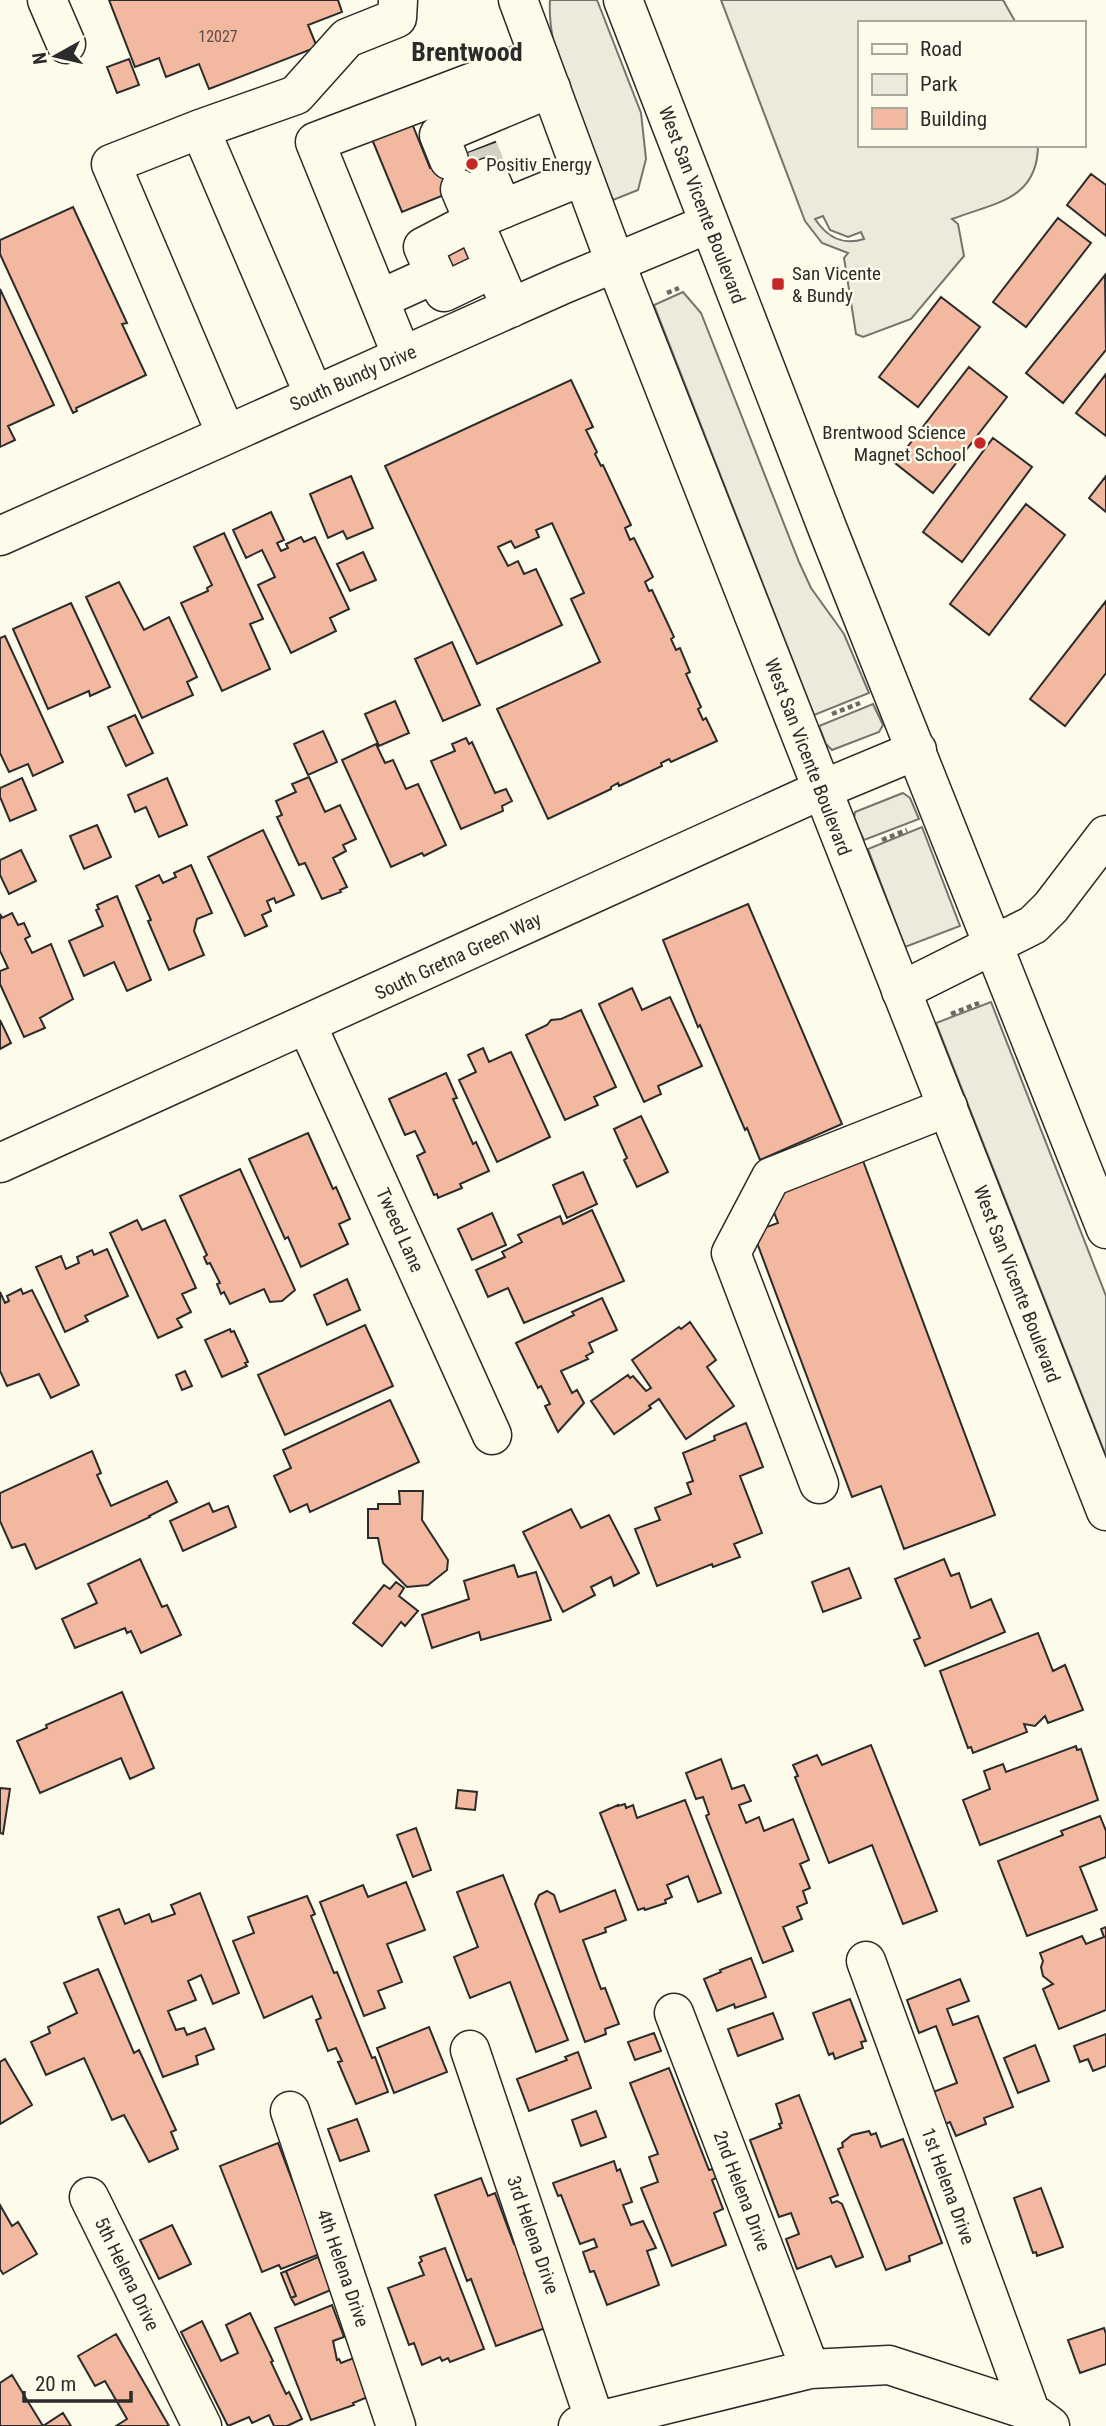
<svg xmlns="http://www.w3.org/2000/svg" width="1106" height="2426" viewBox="0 0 1106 2426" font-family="'Roboto Condensed',sans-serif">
  <rect width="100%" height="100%" fill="#fdfbea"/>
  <path fill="#ecebdb" stroke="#74746e" stroke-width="2" fill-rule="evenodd" d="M550 0H597L641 113 646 159 638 190 613 200C590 144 546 61 550 0Z
    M721 0H1003L1016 23H859V145H1038C1038 200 994 203 952 219L958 224 964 256 911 319 863 337 856 334 844 258 848 253 822 243 805 221ZM823 216 830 230 848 237 861 232 864 239C842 246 827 237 815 219Z
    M683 292 701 313 799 562 811 588 844 634 869 693 814 715 654 305Z
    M873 704 883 725 879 732 832 750 826 744 819 726Z
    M903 793 910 798 919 819 864 840 854 819 855 812Z
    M922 827 960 926 905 947 868 849Z
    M991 1002 1106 1296V1456L936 1023Z"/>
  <path fill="#f2b8a0" stroke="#2b2b2b" stroke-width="2" d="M109 0H338L342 12 308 25 317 47 209 89 199 64 166 77 159 58 135 67Z
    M129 59 139 85 117 93 107 67Z
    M409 116 430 168 495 142 506 170 402 212 369 132Z
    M1091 174 1106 185V236L1067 205Z
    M73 207 127 323 122 324 146 375 76 408 77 411 73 413 0 254V240Z
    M1058 218 1091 243 1026 327 993 302Z
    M468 231 481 260 453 273 440 244Z
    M1105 275 1106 350 1063 403 1026 373Z
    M0 289 54 405 8 426 15 440 0 447Z
    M941 297 980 327 918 407 879 377Z
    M969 367 1007 397 933 493 895 463Z
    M1106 374V436L1076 413Z
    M571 380 593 427 586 430 597 452 595 454 601 466 603 465 631 525 625 528 630 540 634 538 653 577 645 582 649 591 652 590 674 637 671 639 676 650 680 648 690 672 686 674 701 707 698 709 703 720 706 718 717 741 671 762 669 759 661 763 662 766 619 786 618 783 611 787V789L548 819 497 709 600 662 571 599 584 593 552 523 536 530 539 537 515 548 511 541 498 547 508 566 518 561 524 574 536 569 562 625 477 664 385 466Z
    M993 438 1032 467 962 562 923 532Z
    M351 476 373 528 347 539 343 531 328 538 310 494Z
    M1106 476V512L1089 498Z
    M1026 504 1065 535 989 635 950 604Z
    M271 512 284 540 277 543 281 551 288 548 286 544 301 537 304 542 315 537 349 609 330 618 336 631 291 653 258 585 275 577 262 550 246 558 233 530Z
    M224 533 263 619 250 624 270 669 222 691 181 603 208 591 207 588 212 585 194 547Z
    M363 552 376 580 350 591 337 564Z
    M119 582 144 630 169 617 197 677 187 682 193 695 142 718 86 597Z
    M1106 601V673L1065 726 1030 699Z
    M71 603 110 687 90 696 89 691 48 709 13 629Z
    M5 636 63 762 33 776 28 764 9 772 0 753V638Z
    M452 642 480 705 443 721 415 659Z
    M395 701 409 733 379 746 365 714Z
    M135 715 153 753 126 766 108 727Z
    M323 731 337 762 308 775 294 744Z
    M466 738 469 744 472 742 495 793 506 789 512 801 502 806 503 811 461 829 431 761 455 751 452 744Z
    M376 744 385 763 393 760 406 789 418 784 446 845 424 856 422 853 391 867 342 760Z
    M309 777 325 812 340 805 356 839 343 845 346 851 333 858 347 887 340 890 341 892 322 899 305 863 299 865 277 817 282 815 276 801 296 792 292 784Z
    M22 778 36 810 10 821 0 797V788Z
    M167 778 187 825 159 837 146 807 135 812 128 795Z
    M97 825 111 857 84 869 70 836Z
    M263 830 294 895 276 903 274 898 267 901 271 911 262 915 267 926 245 936 208 857Z
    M21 850 36 881 9 894 0 875V860Z
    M191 865 212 913 197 919 194 931 204 955 169 970 148 921 151 920 136 886 159 875 163 883 176 877 174 873Z
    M117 896 151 980 127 991 114 962 84 976 69 941 103 926 96 910 99 909 97 905Z
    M748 904 842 1124 760 1160 747 1128 745 1130 700 1025 698 1027 663 940Z
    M12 913 18 925 24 923 30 936 25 939 32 953 51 944 73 999 40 1018 45 1028 24 1037 0 984V971L8 968 0 951V914L2 918Z
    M632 988 642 1010 670 997 702 1066 658 1086 661 1094 644 1102 599 1004Z
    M581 1010 616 1087 594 1097 598 1105 565 1120 526 1035 547 1025 551 1020 561 1019Z
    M0 1020 11 1043 0 1049Z
    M483 1048 489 1062 511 1052 550 1137 497 1162 459 1080 476 1072 468 1055Z
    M446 1073 457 1098 453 1099 473 1144 476 1142 489 1171 460 1184 462 1188 438 1198 437 1194 434 1195 417 1156 425 1152 415 1131 405 1135 389 1099Z
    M641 1116 668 1172 637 1187 624 1160 627 1158 614 1129Z
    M308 1133 333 1189 336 1187 350 1219 339 1224 348 1244 301 1267 288 1237 285 1239 249 1159Z
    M862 1158 995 1515 904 1549 881 1486 852 1497 753 1232 778 1223 767 1194Z
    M240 1169 295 1290 282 1301 270 1302 264 1289 230 1304 224 1292 221 1294 217 1284 220 1283 210 1263 207 1264 204 1257 207 1255 180 1196Z
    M583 1172 597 1204 567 1218 553 1185Z
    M592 1210 624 1281 524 1323 508 1288 488 1297 476 1270 505 1257 502 1252 522 1242 518 1235 560 1216 563 1224Z
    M492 1213 506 1245 472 1260 458 1229Z
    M137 1220 142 1230 165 1220 196 1288 182 1294 191 1312 177 1319 182 1327 158 1338 110 1233Z
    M107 1249 128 1296 85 1316 88 1321 65 1332 36 1267 61 1256 66 1269 79 1263 77 1257 92 1250 94 1255Z
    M347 1279 360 1310 327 1325 314 1295Z
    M21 1289 23 1294 32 1290 79 1385 51 1398 39 1374 7 1386 0 1371V1292L5 1303 9 1301 7 1296Z
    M602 1298 617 1330 589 1343 593 1352 586 1356 588 1359 561 1371 572 1393 577 1390 584 1403 558 1432 545 1406 550 1404 541 1386 538 1388 516 1343 574 1315 572 1312Z
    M690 1322 716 1360 707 1367 734 1406 686 1439 659 1399 649 1406 651 1408 614 1434 591 1401 628 1375 630 1378 633 1376 646 1391 651 1388 632 1360 679 1327 681 1329Z
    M365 1325 393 1386 285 1435 258 1375Z
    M230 1329 231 1332 234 1331 248 1362 245 1363 247 1366 222 1377 205 1340Z
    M185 1371 192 1386 182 1390 176 1375Z
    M390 1400 419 1462 310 1512 307 1504 290 1512 274 1476 291 1468 283 1450Z
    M746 1423 763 1467 740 1476 762 1533 734 1544 740 1557 713 1567 712 1564 657 1586 635 1529 660 1520 655 1508 691 1494 687 1483 693 1481 683 1453 715 1440 714 1436Z
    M92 1451 101 1473 97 1475 111 1506 167 1481 177 1502 149 1516 150 1517 36 1569 25 1544 12 1548 0 1521V1493Z
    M399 1491H423L422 1520 448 1560 447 1570 428 1585 407 1587 383 1563 378 1538H368V1509H378V1504H400Z
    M209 1503 213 1512 228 1506 236 1527 183 1551 170 1521Z
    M571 1509 581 1528 609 1515 639 1573 614 1586 611 1577 591 1587 595 1595 563 1612 523 1532Z
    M140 1559 162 1607 167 1605 181 1635 141 1653 131 1631 127 1633 125 1628 75 1648 62 1619 97 1603 88 1584Z
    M944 1559 951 1576 959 1573 971 1608 991 1599 1005 1632 925 1666 914 1640 920 1638 895 1579Z
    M514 1565 518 1577 536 1572 551 1620 481 1640 479 1632 432 1648 422 1615 469 1599 464 1581Z
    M849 1568 861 1598 823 1612 812 1582Z
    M396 1582 404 1588 399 1596 418 1611 405 1626 401 1622 382 1646 353 1623 384 1585 390 1589Z
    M1038 1633 1053 1671 1065 1665 1083 1710 1048 1723 1045 1716 1035 1726 1024 1724 1027 1732 973 1753 971 1747 968 1748 940 1671Z
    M122 1692 154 1768 130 1779 121 1758 40 1793 17 1741 47 1728 46 1725Z
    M871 1745 937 1911 903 1924 872 1845 829 1863 795 1777 798 1776 793 1765 817 1755 822 1765Z
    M1076 1746 1077 1750 1081 1749 1098 1800 980 1845 963 1800 990 1789 984 1771 1003 1764 1006 1772Z
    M721 1759 732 1789 744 1785 751 1801 739 1805 746 1823 759 1817 764 1831 793 1819 809 1860 800 1864 810 1888 803 1891 807 1903 797 1907 802 1919 783 1927 793 1951 763 1963 706 1816 709 1814 703 1797 696 1799 686 1773Z
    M0 1788 10 1789 3 1834 0 1833Z
    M458 1790 477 1792 475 1810 456 1808Z
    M685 1800 721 1893 698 1902 688 1876 667 1885 672 1897 665 1900 666 1903 645 1910 644 1908 638 1910 600 1813 618 1805V1806L625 1804 626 1808 633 1805 637 1818Z
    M1100 1816 1106 1831V1857L1080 1867 1097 1910 1027 1936 998 1861 1063 1835 1061 1831Z
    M416 1828 431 1870 413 1877 397 1835Z
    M503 1875 568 2040 536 2052 510 1982 470 1998 454 1957 478 1947 457 1892Z
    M406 1882 425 1930 387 1944 402 1982 378 1991 385 2008 364 2016 320 1902 363 1885 368 1897Z
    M615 1890 626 1920 605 1928 606 1932 583 1940 601 1989 605 1988 619 2024 605 2029 606 2034 585 2042 535 1904 539 1895 547 1891 554 1895 560 1912Z
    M200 1893 239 1993 213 2004 201 1975 188 1981 196 2000 168 2011 176 2030 184 2028 187 2035 205 2028 214 2049 196 2056 198 2064 163 2077 98 1917 119 1909 125 1924 149 1914 152 1922 175 1914 171 1905Z
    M307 1896 315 1914 311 1916 334 1973 337 1972 372 2058 375 2057 388 2092 356 2104 338 2062 342 2061 336 2048 328 2051 316 2020 321 2018 312 1996 264 2018 233 1941 254 1933 248 1917Z
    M1106 1927V2010L1059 2029 1043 1989 1053 1984 1043 1976 1041 1967 1043 1961 1040 1953 1082 1936 1086 1944 1104 1937 1101 1929Z
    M751 1958 766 1997 735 2008 734 2004 717 2011 704 1979 721 1972 720 1970Z
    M98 1969 134 2053 139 2050 176 2130 171 2132 178 2149 149 2162 124 2115 112 2120 84 2058 46 2075 31 2042 50 2033 48 2027 77 2013 64 1983Z
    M960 1979 969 2001 947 2009 953 2025 978 2016 1013 2107 984 2118 986 2124 956 2136 950 2122 945 2124 933 2092 957 2083 936 2026 919 2033 907 2000Z
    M850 1999 866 2041 861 2042 863 2048 835 2059 833 2053 829 2055 813 2013Z
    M773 2013 783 2039 738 2056 728 2029Z
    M429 2027 447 2072 394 2093 377 2048Z
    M654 2033 661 2051 635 2060 628 2042Z
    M1106 2034V2066L1093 2071 1088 2059 1080 2062 1074 2046Z
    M1035 2045 1049 2081 1018 2093 1004 2058Z
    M578 2052 591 2088 529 2111 517 2079 567 2060 565 2057Z
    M5 2059 32 2105 0 2124V2062Z
    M669 2068 709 2170 713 2169 716 2178 712 2180 723 2209 714 2213 726 2245 672 2266 641 2188 658 2182 649 2157 658 2154 630 2083Z
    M799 2095 838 2195 830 2198 832 2203 837 2201 842 2204 863 2257 836 2267 831 2256 797 2269 786 2239 799 2234 791 2213 779 2217 750 2140 781 2128 779 2124 782 2123 776 2104Z
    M596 2111 606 2137 581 2146 572 2120Z
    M357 2119 369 2151 340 2161 328 2129Z
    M869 2131 871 2135 876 2133 881 2147 903 2139 942 2243 909 2256 910 2261 886 2270 838 2149 843 2147 842 2143 852 2135Z
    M278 2143 320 2254 281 2269 279 2265 262 2272 220 2166Z
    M614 2161 617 2171 620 2169 632 2202 623 2205 631 2225 643 2221 656 2248 647 2251 659 2285 607 2305 594 2271 590 2272 583 2252 597 2247 594 2239 580 2244 561 2195 558 2196 553 2183Z
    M481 2178 488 2196 495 2193 514 2244 528 2238 539 2267 524 2273 531 2289 559 2323 496 2346 471 2279 467 2281 435 2195Z
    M1041 2188 1063 2247 1037 2256 1036 2252 1033 2253 1014 2198Z
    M0 2205 12 2226 18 2222 37 2254 3 2274 0 2269Z
    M172 2225 191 2264 159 2279 140 2240Z
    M445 2248 484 2349 450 2362 448 2358 442 2361 440 2357 422 2365 414 2343 409 2345 388 2288 424 2275 419 2263 422 2261 420 2257Z
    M318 2257 331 2290 295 2305 291 2298 296 2296 286 2271Z
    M286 2271 296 2296 291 2298 281 2273Z
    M332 2305 344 2337 333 2341 337 2360 339 2359 341 2363 359 2356 375 2394 353 2403 354 2405 311 2420 275 2328Z
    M250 2313 273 2361 271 2362 286 2394 289 2392 302 2419 287 2426H274L269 2415 252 2423 249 2417 228 2426 181 2332 202 2321 221 2361 238 2353 226 2325Z
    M1104 2328 1106 2334V2364L1080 2373 1068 2340Z
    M116 2334 169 2426H116L127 2419 105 2381 95 2386 78 2356Z
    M12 2375 27 2400 43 2426H0V2383Z
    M63 2413 71 2426H43Z"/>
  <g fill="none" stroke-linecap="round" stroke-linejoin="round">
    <path stroke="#d3d1c4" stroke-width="38" stroke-dasharray="38 19" stroke-linecap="butt" d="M479 149 489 177"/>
    <defs>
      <path id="minor" d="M47 0 66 44
        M200 129 111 164 226 434
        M449 160 439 135 551 88
        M489 177 503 209
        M460 189 511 308
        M435 274 444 292 494 268
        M380 299 435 274 423 247 473 221 583 176
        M402 356 315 142 539 57
        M314 395 200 129 296 95 347 38 397 18 398 0
        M0 536 564 284 708 224
        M901 991 1033 925 1051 907 1106 835
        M307 1025 492 1435
        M0 1163 821 790 917 750
        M819 1484 731 1253 771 1177 948 1107
        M866 1961 1030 2411
        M674 2013 810 2369
        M470 2050 595 2421
        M290 2111 396 2426
        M89 2197 202 2426
        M578 2426 810 2369 889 2365 1030 2411 1050 2426"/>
      <path id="major" d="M518 0 615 262 1106 1511
        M623 0 828 530 1106 1229"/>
    </defs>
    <use href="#minor" stroke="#2b2b2b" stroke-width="41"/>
    <use href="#major" stroke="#2b2b2b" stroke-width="41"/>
    <path stroke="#6a6964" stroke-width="4.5" stroke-dasharray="5 3.5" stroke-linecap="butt" d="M667 293 679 288
      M832 714 860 703
      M882 840 907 830
      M951 1014 979 1003"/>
    <use href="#minor" stroke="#fdfbea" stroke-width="38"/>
    <use href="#major" stroke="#fdfbea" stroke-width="38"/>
  </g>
  <g fill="#c62828" stroke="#fdfbea" stroke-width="2.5">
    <circle cx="472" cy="164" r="7"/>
    <rect x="771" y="277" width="14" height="14" rx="3.5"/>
    <circle cx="980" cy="443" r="7"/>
  </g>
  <g text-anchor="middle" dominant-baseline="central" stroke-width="5" stroke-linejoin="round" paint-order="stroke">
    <g font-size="16" fill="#5d4e48">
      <text x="218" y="36">12027</text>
    </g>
    <g font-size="19" fill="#2b2b2b" stroke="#fdfbea" text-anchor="start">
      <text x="486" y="164">Positiv Energy</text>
      <text x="792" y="273">San Vicente<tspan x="792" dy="22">&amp; Bundy</tspan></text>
      <text x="966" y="432" text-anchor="end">Brentwood Science<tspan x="966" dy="22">Magnet School</tspan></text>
    </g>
    <g font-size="19" fill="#2b2b2b" stroke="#fdfbea">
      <text transform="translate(702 205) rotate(69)">West San Vicente Boulevard</text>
      <text transform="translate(353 378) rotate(-24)">South Bundy Drive</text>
      <text transform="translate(808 757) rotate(69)">West San Vicente Boulevard</text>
      <text transform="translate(458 956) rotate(-25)">South Gretna Green Way</text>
      <text transform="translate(400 1230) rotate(66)">Tweed Lane</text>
      <text transform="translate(1017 1284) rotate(69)">West San Vicente Boulevard</text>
      <text transform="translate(948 2186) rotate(70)">1st Helena Drive</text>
      <text transform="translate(742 2191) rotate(69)">2nd Helena Drive</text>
      <text transform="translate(533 2235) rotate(71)">3rd Helena Drive</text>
      <text transform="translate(343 2268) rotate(71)">4th Helena Drive</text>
      <text transform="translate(127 2274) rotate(64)">5th Helena Drive</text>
    </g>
    <g font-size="26" font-weight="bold" fill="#2b2b2b" stroke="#fdfbea">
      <text x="467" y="52">Brentwood</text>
    </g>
  </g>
  <rect x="858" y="21" width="228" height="126" fill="#fdfbea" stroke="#a9a89e" stroke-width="2"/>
  <rect x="872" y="44" width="35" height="10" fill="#fdfbea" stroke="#a9a89e" stroke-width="2"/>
  <text x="920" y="56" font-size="21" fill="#2b2b2b">Road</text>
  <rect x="872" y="74" width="35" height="21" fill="#ecebdb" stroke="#a9a89e" stroke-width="2"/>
  <text x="920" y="91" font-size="21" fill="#2b2b2b">Park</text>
  <rect x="872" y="108" width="35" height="21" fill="#f2b8a0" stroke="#a9a89e" stroke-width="2"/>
  <text x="920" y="126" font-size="21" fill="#2b2b2b">Building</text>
  <g transform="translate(56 56) rotate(262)" stroke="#fdfbea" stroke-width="5" paint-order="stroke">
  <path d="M0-5L12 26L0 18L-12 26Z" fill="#2b2b2b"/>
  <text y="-10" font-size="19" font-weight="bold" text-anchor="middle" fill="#2b2b2b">N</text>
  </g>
  <path d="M24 2391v10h107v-10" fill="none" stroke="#2b2b2b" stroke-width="3.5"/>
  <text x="35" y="2391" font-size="21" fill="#2b2b2b" stroke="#fdfbea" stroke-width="5" paint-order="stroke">20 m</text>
</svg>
